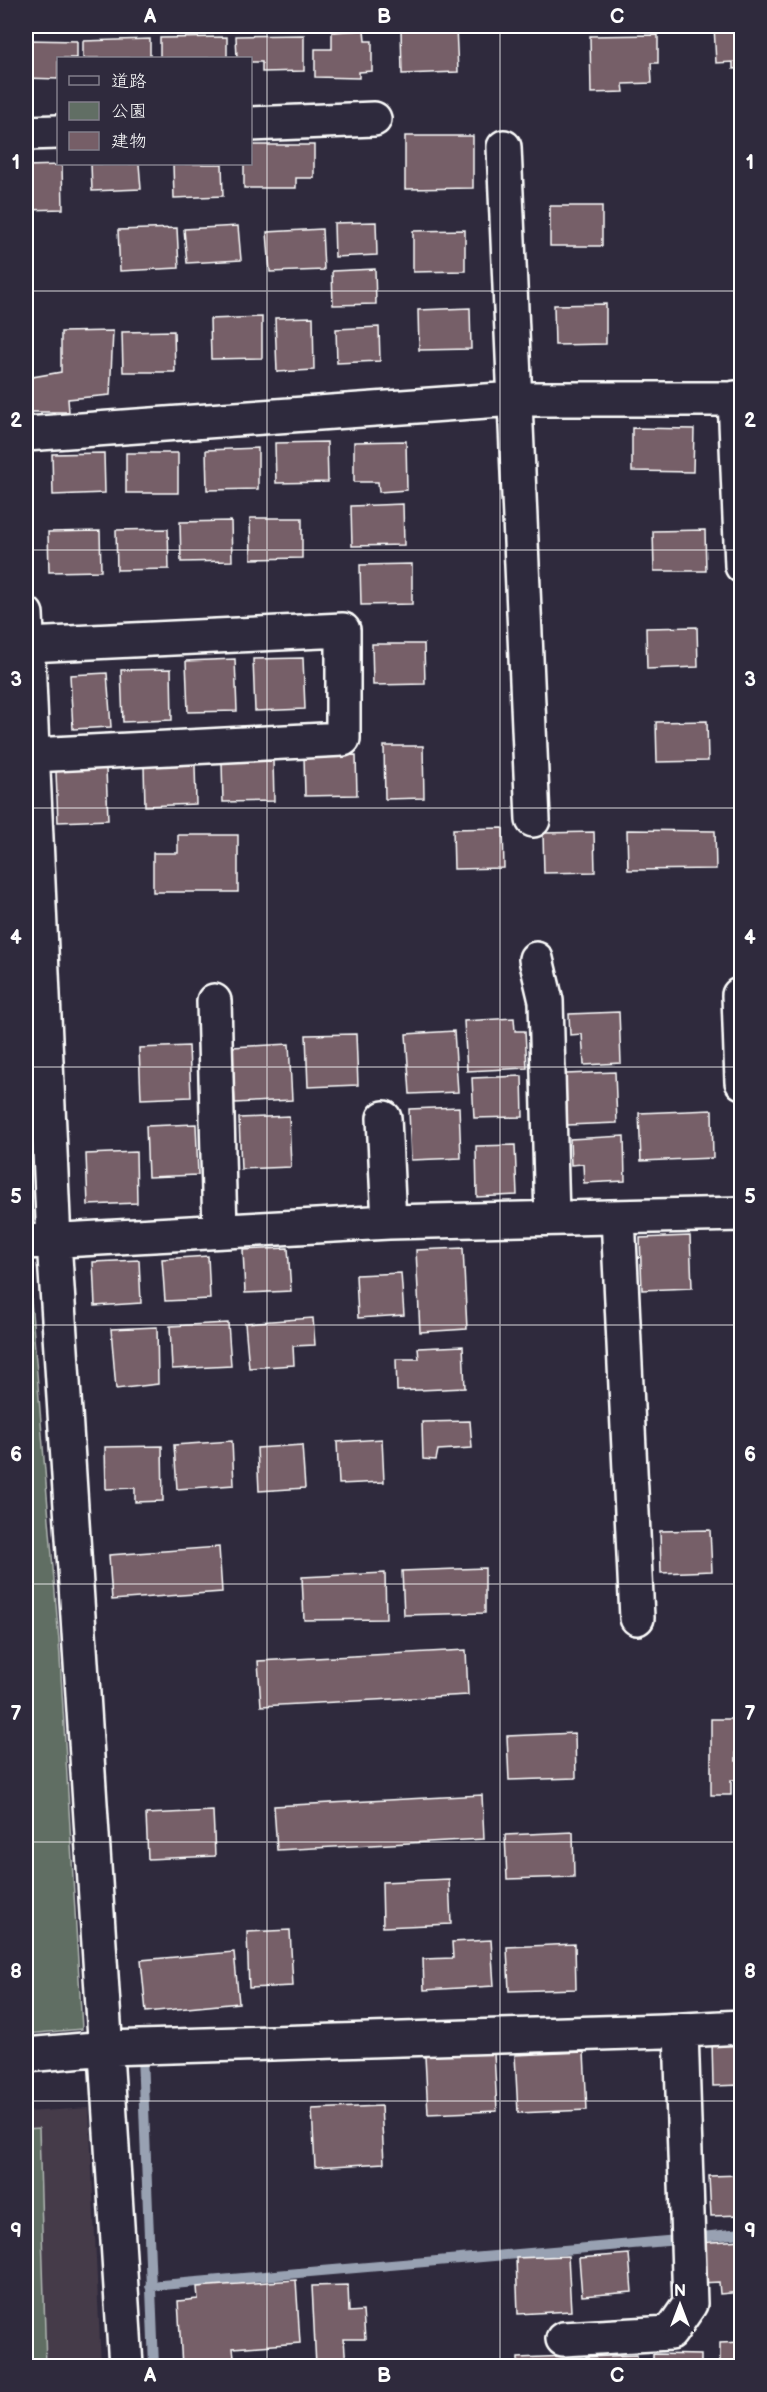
<svg xmlns="http://www.w3.org/2000/svg" width="767" height="2392" viewBox="0 0 767 2392" font-family="'Balsamiq Sans','Klee One',sans-serif">
  <rect width="100%" height="100%" fill="#2f2a3d"/>
  <filter id="ink" filterUnits="userSpaceOnUse"><feTurbulence type="fractalNoise" baseFrequency=".0167" numOctaves="2"/><feDisplacementMap in="SourceGraphic" scale="12" xChannelSelector="R" yChannelSelector="G"/><feConvolveMatrix kernelMatrix="1 2 1 2 8 2 1 2 1" color-interpolation-filters="sRGB"/></filter>
  <g filter="url(#ink)">
    <path fill="#443a4a" d="M89 2108 101 2366H26V2112Z"/>
    <path fill="#616e64" stroke="#b0b6b2" stroke-width="1.5" d="M26 1264H28L59 1641 82 2029 26 2034Z
      M39 2128 46 2366H26V2129Z"/>
    <g fill="none" stroke-linecap="round" stroke-linejoin="round">
      <path stroke="#98a1b2" stroke-width="10" d="M142 2055 154 2366
        M701 2237 742 2233
        M150 2286 678 2240"/>
    </g>
    <path fill="#765e67" stroke="#fff" stroke-width="1.5" d="M714 26H742V68L733 69V62L716 63Z
      M456 27 458 72 402 74 401 29Z
      M364 30 365 41H372V71L359 72V78L315 77V49H332V32Z
      M304 35V71L262 72V62H250V58H237L236 36Z
      M658 35V63H651L652 83 623 84 624 92 591 93 590 36Z
      M227 37V58H160V38Z
      M150 39V58H83V41Z
      M26 40 77 41V58H58V79L26 78Z
      M405 136H473V188L405 189Z
      M250 145H314V178H296V188H244V164H250Z
      M91 164H139L141 189 92 191Z
      M173 164H222L223 196 174 198Z
      M62 165 63 209 26 210V166Z
      M550 206H602V246H550Z
      M376 222 377 255 335 257 334 223Z
      M238 226 241 260 187 263 184 229Z
      M177 228 179 268 120 271 118 230Z
      M322 229 324 270 270 272 267 232Z
      M465 230V271L413 272V231Z
      M375 269 376 304 333 305 332 271Z
      M606 304V344L555 345 554 305Z
      M470 308 471 349 419 350 418 310Z
      M262 317V358L211 359 210 319Z
      M313 317 314 370 277 372 275 318Z
      M379 327 380 361 337 363 336 329Z
      M113 331 110 395 68 399 69 412H28L27 378 61 372V332Z
      M174 331 175 372H123L122 332Z
      M632 428 694 429 693 472 632 471Z
      M406 441 407 490 379 492 378 482H354V442Z
      M327 442 328 482 276 483 275 443Z
      M258 448V489L207 490 206 450Z
      M104 453 105 493 53 495 52 454Z
      M126 453H178V493H126Z
      M403 504 404 545 352 546 351 506Z
      M250 518H302V558L251 559Z
      M231 521 232 561 181 562 180 522Z
      M168 529 169 569 117 570 116 530Z
      M705 530 706 571H654L653 531Z
      M100 531 101 571 49 572 48 532Z
      M412 564V604L361 605 360 565Z
      M697 627 698 667 647 669 646 628Z
      M372 644H424L425 684 373 685Z
      M303 658 305 709 255 711 253 659Z
      M235 659 237 711 188 712 186 661Z
      M171 669 172 720 123 722 121 670Z
      M107 673 111 727 73 729 70 675Z
      M707 721 708 761 657 762 656 722Z
      M384 746H423L424 798 385 799Z
      M356 755 357 795 305 796 304 756Z
      M273 761 274 801 223 802 222 762Z
      M195 765 196 804 145 806 144 766Z
      M106 769 108 820 58 822 56 771Z
      M503 828 504 868 454 869 453 829Z
      M627 830 715 831 716 869 628 870Z
      M594 832 595 872 544 873 543 833Z
      M178 835H238V892H153V853H178Z
      M619 1012 621 1063 584 1065 582 1034 570 1035 569 1014Z
      M514 1018 515 1031H525L527 1068 467 1071 464 1021Z
      M454 1031 458 1092 410 1094 406 1034Z
      M356 1034 358 1085 308 1087 306 1035Z
      M289 1044 292 1100 235 1103 232 1047Z
      M189 1046 191 1097 141 1099 139 1048Z
      M615 1072 617 1123 567 1125 566 1074Z
      M522 1076 523 1117 474 1118 472 1078Z
      M459 1107 461 1158 411 1160 409 1109Z
      M712 1110 713 1158 641 1161 639 1113Z
      M289 1116 291 1167 241 1169 239 1118Z
      M196 1124 198 1175 148 1177 146 1126Z
      M624 1136 625 1181 584 1183 583 1164 571 1165 570 1139Z
      M515 1145 517 1195 477 1197 476 1146Z
      M136 1152 137 1203 88 1205 86 1154Z
      M690 1236 692 1288 642 1290 640 1238Z
      M288 1248 291 1291 245 1293 243 1250Z
      M463 1248 467 1329 420 1332 416 1250Z
      M208 1256 210 1299 165 1301 162 1259Z
      M139 1260 141 1303 95 1306 93 1262Z
      M401 1273 404 1315 358 1318 356 1275Z
      M313 1318 315 1345 293 1346 294 1365 249 1368 245 1323Z
      M228 1323 231 1366 172 1369 170 1326Z
      M157 1327 158 1384 116 1389 111 1329Z
      M463 1346 465 1388 397 1391 396 1359H419L418 1348Z
      M470 1421 472 1448 438 1450 436 1460 423 1459 422 1422Z
      M382 1439 384 1482 339 1484 337 1442Z
      M232 1441 234 1485 177 1489 174 1445Z
      M302 1445 305 1488 259 1491 257 1448Z
      M162 1446 163 1501 135 1502V1488L106 1489 105 1447Z
      M710 1530 712 1571 661 1573 660 1531Z
      M219 1547 222 1592 112 1600 109 1555Z
      M485 1568V1613L404 1615 402 1571Z
      M385 1573 386 1619 304 1620 302 1577Z
      M466 1650 468 1695 261 1706 258 1661Z
      M711 1719H736V1761H742V1780H731V1795H711Z
      M575 1733 576 1778 509 1780 507 1736Z
      M482 1795 484 1839 277 1850 274 1806Z
      M213 1811 215 1856 148 1859 146 1814Z
      M573 1832 574 1877 507 1879 505 1835Z
      M449 1879 451 1924 383 1927 382 1882Z
      M290 1930 293 1986 249 1988 247 1932Z
      M491 1940 494 1986 424 1990 423 1959 453 1958 452 1942Z
      M575 1944 576 1989 509 1991 507 1947Z
      M234 1952 239 2003 146 2012 141 1960Z
      M742 2040V2085L713 2086 712 2041Z
      M584 2052 587 2110 518 2113 515 2055Z
      M494 2053 497 2111 428 2114 425 2056Z
      M381 2106 384 2163 315 2167 312 2109Z
      M742 2175V2215L711 2216 709 2176Z
      M742 2240V2292L720 2294 719 2282 700 2283 697 2243Z
      M629 2254 632 2292 582 2296 579 2258Z
      M568 2256 571 2311 518 2314 516 2258Z
      M296 2280 300 2343 233 2348 235 2366H182L178 2301 198 2299 197 2287Z
      M348 2285 349 2312 363 2311 365 2339H344L346 2366H316L312 2286Z
      M742 2342V2366H720V2343Z
      M653 2354 701 2355V2366H653Z
      M637 2355V2366H587L586 2357Z
      M568 2356V2366H518V2358Z"/>
    <g fill="none" stroke-linecap="round" stroke-linejoin="round">
      <defs>
        <path id="minor" d="M250 124 374 119
          M26 133 58 132
          M504 147 533 820
          M735 398 742 566
          M26 434 514 399H742
          M26 614 54 1241 126 2366
          M28 645 343 630V739L33 755
          M536 959 546 1001 552 1218
          M739 995 742 1082
          M214 1001 220 1231
          M384 1118 389 1222
          M618 1217 637 1618
          M26 1242 389 1222 742 1214
          M26 2055 107 2048 664 2031 742 2027
          M563 2339 670 2333 690 2304 681 2031"/>
      </defs>
      <use href="#minor" stroke="#fff" stroke-width="38"/>
      <use href="#minor" stroke="#2f2a3d" stroke-width="33"/>
    </g>
  </g>
  <path fill="none" stroke="#fff" stroke-width="1.5" stroke-opacity="0.55" d="M267 26V2366M500 26V2366M26 291H742M26 550H742M26 808H742M26 1067H742M26 1325H742M26 1584H742M26 1842H742M26 2101H742"/>
  <rect width="767" height="2392" fill="none" stroke="#2f2a3d" stroke-width="66"/>
  <rect x="57" y="57" width="195" height="108" fill="#2f2a3d" stroke="#827f8b" stroke-width="1.5"/>
  <rect x="69" y="76" width="30" height="9" fill="#2f2a3d" stroke="#827f8b" stroke-width="1.5"/>
  <text x="111" y="87" font-size="18" fill="#ffffff">道路</text>
  <rect x="69" y="102" width="30" height="18" fill="#616e64" stroke="#827f8b" stroke-width="1.5"/>
  <text x="111" y="117" font-size="18" fill="#ffffff">公園</text>
  <rect x="69" y="132" width="30" height="18" fill="#765e67" stroke="#827f8b" stroke-width="1.5"/>
  <text x="111" y="147" font-size="18" fill="#ffffff">建物</text>
  <g transform="translate(680 2305)" stroke="#2f2a3d" stroke-width="4.5" paint-order="stroke">
  <path d="M0-4.5L10 22L0 15L-10 22Z" fill="#ffffff"/>
  <text y="-9" font-size="16" font-weight="bold" text-anchor="middle" fill="#ffffff">N</text>
  </g>
  <rect x="33" y="33" width="701" height="2326" fill="none" stroke="#fff" stroke-width="2"/>
  <g font-size="20" text-anchor="middle" font-weight="bold" fill="#fff">
    <text x="150" y="23">A</text>
    <text x="384" y="23">B</text>
    <text x="617" y="23">C</text>
    <text x="16" y="169">1</text>
    <text x="750" y="169">1</text>
    <text x="16" y="427">2</text>
    <text x="750" y="427">2</text>
    <text x="16" y="686">3</text>
    <text x="750" y="686">3</text>
    <text x="16" y="944">4</text>
    <text x="750" y="944">4</text>
    <text x="16" y="1203">5</text>
    <text x="750" y="1203">5</text>
    <text x="16" y="1461">6</text>
    <text x="750" y="1461">6</text>
    <text x="16" y="1720">7</text>
    <text x="750" y="1720">7</text>
    <text x="16" y="1978">8</text>
    <text x="750" y="1978">8</text>
    <text x="16" y="2237">9</text>
    <text x="750" y="2237">9</text>
    <text x="150" y="2382">A</text>
    <text x="384" y="2382">B</text>
    <text x="617" y="2382">C</text>
  </g>
</svg>
